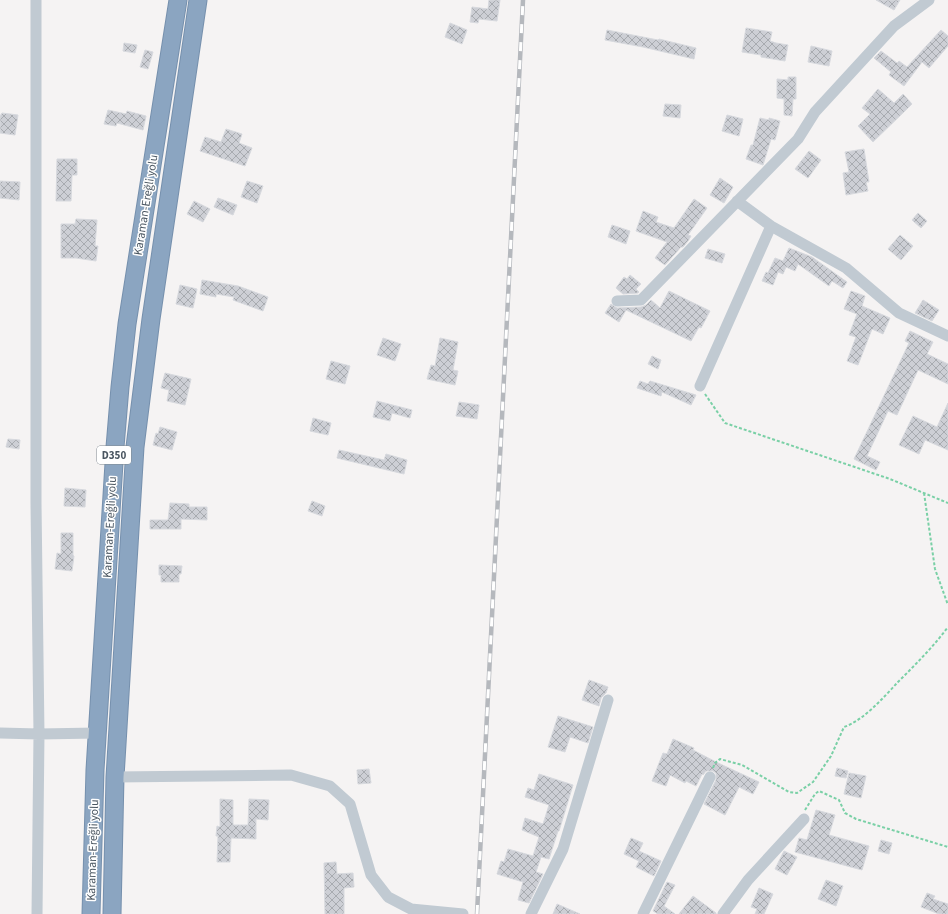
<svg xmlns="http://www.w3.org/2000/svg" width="948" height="914" viewBox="0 0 948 914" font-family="'Source Sans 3',sans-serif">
  <defs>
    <pattern id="building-cross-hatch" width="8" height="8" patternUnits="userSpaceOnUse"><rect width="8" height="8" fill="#cdcfd5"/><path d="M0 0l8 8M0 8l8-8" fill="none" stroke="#a8abb0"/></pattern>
  </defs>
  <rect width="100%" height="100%" fill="#f5f3f3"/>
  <path fill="url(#building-cross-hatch)" stroke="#d7d9de" d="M489 0H500L497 21 479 19 478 23 470 22 472 7 488 9Z
    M876 0H900L894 10Z
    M450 23 467 30 462 44 445 37Z
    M746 28 772 32 770 41 776 43 788 45 785 61 761 57V55L742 52Z
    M607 30 658 40 659 39 696 48 694 59 643 47 605 40Z
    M941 30 948 36V46L929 68 922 62 904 86 889 75 891 72 874 58 881 51 897 63 899 61 907 67Z
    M124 43 137 45 135 53 123 51Z
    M811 46 832 51 829 66 808 62Z
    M145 50 153 52 148 69 140 67Z
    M788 77H796V99H793L792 116 784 115V99L777 98V79L788 80Z
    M878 89 894 103 903 94 912 104 873 142 858 126 870 114 862 108Z
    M665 104 681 105 680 118 663 116Z
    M108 110 126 114 127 111 146 116 143 130 117 123 116 126 104 124Z
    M2 113 18 115 15 135 0 133V116Z
    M727 115 743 119 739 136 722 131Z
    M760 118 769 120V118L780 121 775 140 771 139 763 165 746 159 751 145H753Z
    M226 129 242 134 239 143 252 148 245 166 200 151 205 137 221 142Z
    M864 149 869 182H866L868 191 846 195 843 173 849 172 845 152Z
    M809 151 821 160 808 178 795 169Z
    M57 159H77V175H72L71 201H56Z
    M720 178 733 187 724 203 710 195Z
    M0 181 20 182 19 200 0 198Z
    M247 181 263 186 257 203 241 197Z
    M218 198 237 205 233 215 214 207Z
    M694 199 707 208 688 235 691 236 688 241 683 247H681L665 265 655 258 667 242 636 231 643 211 658 217 656 222 674 228Z
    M194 201 210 209 203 222 187 214Z
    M918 213 927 221 921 228 912 220Z
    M76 219 97 220 95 246H98L96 261 76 258H61V224H75Z
    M612 225 630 231 626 244 608 237Z
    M900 235 913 246 901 260 888 249Z
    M789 248 812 257 847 282 843 288 832 281 829 286 798 264 795 271 786 267 783 274 778 272 773 285 762 281 766 272 768 273 775 258 783 261Z
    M708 249 725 254 722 263 705 258Z
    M630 275 641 284 636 289 639 292 638 293 623 294 616 288 624 277 627 279Z
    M202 280 238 286 268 297 263 311 233 300 234 297 216 294V297L200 294Z
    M180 285 197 289 193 308 176 304Z
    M669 291 710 311 701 328 699 327 691 341 626 310 619 322 605 313 611 304 617 308 641 307 646 305 651 300 660 308Z
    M851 291 865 296 862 306 890 318 883 334 872 329 858 365 847 361 856 337 849 335 857 314 844 309Z
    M923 300 939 310 932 321 915 313Z
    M910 331 933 342 927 354 948 364V384L918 370 897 415 888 411 867 456 880 462 876 470 854 459 909 343 905 341Z
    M383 338 401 344 395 361 377 355Z
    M440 338 458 342 453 370 458 371 455 385 427 379 431 365 435 366Z
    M652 356 661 360 658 369 648 364Z
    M331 361 350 366 345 384 326 379Z
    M165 373 191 379 185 405 167 401 169 390 161 388Z
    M640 381 648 384 650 381 696 395 691 405 662 392 661 396 637 388Z
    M377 401 412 410 410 418 392 413 390 421 373 417Z
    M459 402 479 405 477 419 456 416Z
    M948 403V450L925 440 919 454 899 445 913 416 937 427Z
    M313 418 331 423 328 435 310 431Z
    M160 427 177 432 172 450 153 445 156 433 158 434Z
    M8 439 20 440 19 449 6 447Z
    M339 450 384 460 386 454 407 460 404 474 337 458Z
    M65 488 86 490 85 507 64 506Z
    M312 501 325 506 322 516 308 511Z
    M170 503 189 504V507H207V520L181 519V529H150V520H168Z
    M61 533H73V555L74 556 72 571 55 569 57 553 61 554Z
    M159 565 182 566 181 574H179V582H161V575H159Z
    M589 680 608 687 606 693 601 698 599 706 582 700Z
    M558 716 593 727 588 743 570 737 565 752 548 747Z
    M673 739 694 748 693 750 716 762 759 782 753 794 739 787 725 815 704 804 716 780V773L713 771H706L703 775 702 774 696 786 686 781 685 783 670 775 666 786 652 781 663 753 667 754Z
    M837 768 848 771 846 778 835 776Z
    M369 769 371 783 358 784 357 770Z
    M849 773 866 776 861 798 844 794Z
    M539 774 573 785 559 831H558L549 859 541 857 536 872 543 874 529 903 518 900 523 882 497 874 501 861 504 862 508 849 533 856 539 837 522 830 525 818 543 824 549 805 525 797 528 788 534 790Z
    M220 799 233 800V825H248L249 799 269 800 268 820 256 819V839L231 838 230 862H217L218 836H216L217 826 220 827Z
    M816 810 835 815 829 835 869 846 862 870 795 852 799 838 807 840Z
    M631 838 643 843 639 851 661 861 654 876 636 867 639 861 624 854Z
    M881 840 892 843 889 854 878 851Z
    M784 851 797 857 787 875 775 869Z
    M336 862 337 874 353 873 354 887 344 888V914H325L324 863Z
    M826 880 843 886 836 906 818 899Z
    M667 882 675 885 664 906 675 914H658L653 911Z
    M759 888 773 894 764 914H755L757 909 751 907Z
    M927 893 935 896 933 899 948 904V914H939L921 907Z
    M693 896 716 913V914H679Z
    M557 904 580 914H553Z"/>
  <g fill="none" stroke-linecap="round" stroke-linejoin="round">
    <defs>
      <path id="highway" d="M91 914 95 770 115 447 120 387 127 324 178 0
        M112 914 115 777 135 447 151 319 198 0"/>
    </defs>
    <use href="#highway" stroke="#7690ad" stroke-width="19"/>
    <path stroke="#7ad0a6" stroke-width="2" stroke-dasharray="3 2" stroke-linecap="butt" d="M705 394 725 423 890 479 948 503
      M924 493 935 569 948 605
      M713 768 715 763 720 759 742 765 789 792 797 793 813 782 831 756 844 727C864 720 883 698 898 682 916 664 933 647 948 627
      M805 810 815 794 819 791 839 800 845 813 856 819 948 847"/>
    <path stroke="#c1cad2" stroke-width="11" d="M36 0V503L39 734 37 914
      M737 201 771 226 846 268 899 313 948 336
      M617 301 641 300 798 139 815 112 894 26 929 0
      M700 386 771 226
      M0 733 39 734 97 733
      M115 777 291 775 330 786 350 804 371 875 388 897 411 909 463 914
      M531 914 563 849 608 700
      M643 914 710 777
      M723 914 748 880 804 819"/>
    <use href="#highway" stroke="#8ba5c1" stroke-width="17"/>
    <defs>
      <path id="rail" d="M477 914 523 0"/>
    </defs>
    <use href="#rail" stroke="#b5b8bd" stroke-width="4.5"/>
    <use href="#rail" stroke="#fff" stroke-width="3" stroke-dasharray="9" stroke-linecap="butt"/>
  </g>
  <g text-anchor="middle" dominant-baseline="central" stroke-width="3" stroke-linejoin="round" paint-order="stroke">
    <rect fill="#fff" stroke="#808990" stroke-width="1" x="97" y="446" width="34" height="18" rx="3"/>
    <g font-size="11" font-weight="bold" fill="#4a5661">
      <text x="114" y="455">D350</text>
    </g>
    <g font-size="12" fill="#4a5661" stroke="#fff">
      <text transform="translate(146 205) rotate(-81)">Karaman-Ereğli yolu</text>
      <text transform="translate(110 527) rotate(-87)">Karaman-Ereğli yolu</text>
      <text transform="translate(93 850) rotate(-88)">Karaman-Ereğli yolu</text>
    </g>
  </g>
</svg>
